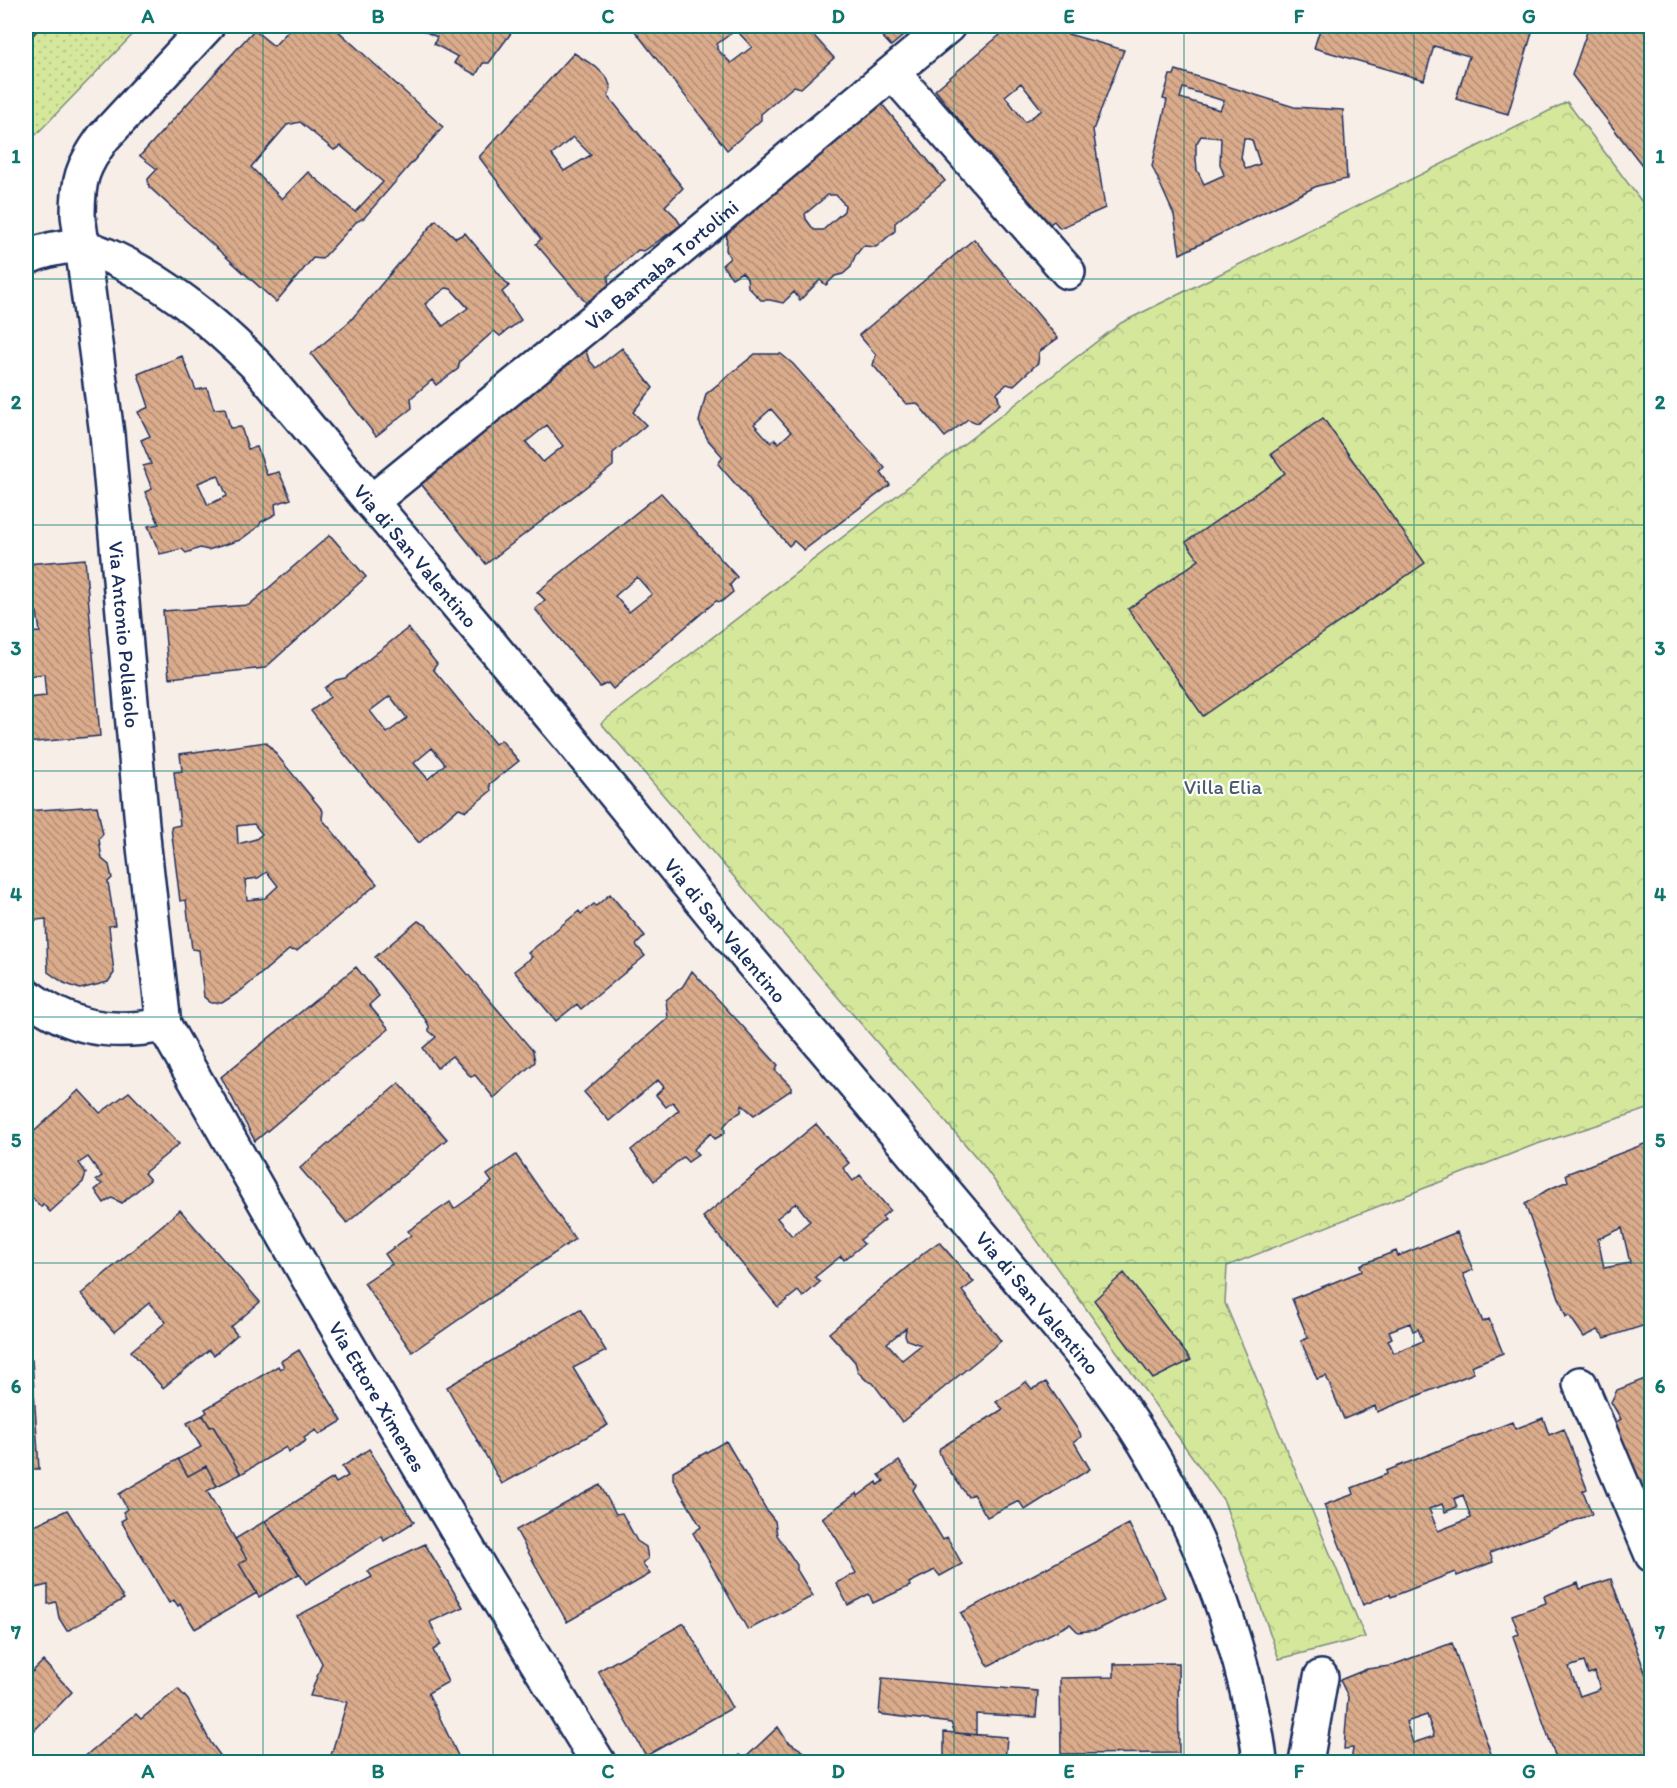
<svg xmlns="http://www.w3.org/2000/svg" width="1677" height="1788" viewBox="0 0 1677 1788" font-family="Itim,sans-serif">
  <defs>
    <pattern id="grass-dots" width="8" height="8" patternUnits="userSpaceOnUse" patternTransform="scale(1.5)"><rect width="8" height="8" fill="#d5e79b"/><path d="M2 2h.1M6 6h.1" fill="none" stroke="#b6c688" stroke-width="1.8" stroke-linecap="round"/></pattern>
    <pattern id="park-crowns" width="20" height="18" patternUnits="userSpaceOnUse" patternTransform="scale(1.5)"><rect width="20" height="18" fill="#d5e79b"/><path d="M2 6a3 3 0 1 1 6 0M12 15a3 3 0 1 1 6 0" fill="none" stroke="#b6c688"/></pattern>
    <pattern id="building-back-hatch" width="6" height="6" patternUnits="userSpaceOnUse" patternTransform="scale(1.5)"><rect width="6" height="6" fill="#dbac8c"/><path d="M-1 5l2 2M0 0l6 6M5-1l2 2" fill="none" stroke="#b18c76"/></pattern>
  </defs>
  <rect width="100%" height="100%" fill="#f8eee8"/>
  <filter id="ink" filterUnits="userSpaceOnUse"><feTurbulence type="fractalNoise" baseFrequency=".0167" numOctaves="2"/><feDisplacementMap in="SourceGraphic" scale="12" xChannelSelector="R" yChannelSelector="G"/><feConvolveMatrix kernelMatrix="1 2 1 2 8 2 1 2 1" color-interpolation-filters="sRGB"/></filter>
  <g filter="url(#ink)">
    <path fill="url(#grass-dots)" stroke="#788b7c" stroke-width="1.5" d="M41 26H141L26 145V43Z"/>
    <path fill="url(#park-crowns)" stroke="#788b7c" stroke-width="1.5" d="M1567 102 1651 214V1108L1534 1145 1227 1266 1225 1303 1365 1637 1279 1659 1224 1501 983 1165 601 723 1121 323Z"/>
    <path fill="url(#building-back-hatch)" stroke="#1b2f5e" stroke-width="1.5" fill-rule="evenodd" d="M26 26H41L26 43Z
      M293 26H333L443 127 364 218 356 222 322 259 313 258 276 302 149 187 148 179 157 169 140 156 254 30 274 46ZM300 122 334 150 341 146 383 182 355 212 308 172 282 199 251 167 287 125Z
      M413 26H523L514 29 489 63H483L476 75 454 63 458 57 434 44 437 37Z
      M631 26H805L834 58 801 88 794 86 761 114V120L727 150ZM733 32H738L752 47 731 63 717 49V44Z
      M882 26H915L891 46 877 31Z
      M1015 26H1040L1124 50 1093 130 1105 208 1060 228 1054 221 1046 227 935 90 1001 34ZM1021 83 1042 110 1025 122 1005 96Z
      M1321 26H1534L1508 114 1456 99 1469 56 1434 46 1424 80 1314 48Z
      M1589 26H1652V178L1572 75Z
      M574 53 596 67 607 78 611 88 608 96 683 188 665 206 675 216 681 225 644 251 638 250 608 276 609 286 588 305 536 244 541 239 479 157ZM573 137 591 155 564 171 552 155Z
      M1176 70 1294 107 1343 110 1347 179 1317 186 1180 254 1174 215 1152 166 1167 100 1163 99 1170 75H1174ZM1183 88 1224 101 1220 110 1180 98ZM1201 136 1221 138 1220 164 1224 175 1204 184 1197 170 1196 158V144ZM1244 138 1252 140 1260 164 1246 169 1241 158Z
      M882 104 945 181 895 223V231L876 247 863 246 855 256 851 267 843 274 835 276 826 285 820 280 800 300 794 292 783 303 770 300H761L748 287 747 278 742 272 732 278 722 265 730 258 726 250 727 230 867 107 872 113ZM828 195H836L845 205 844 211 823 230H814L806 219 805 214Z
      M436 220 456 238 465 233 509 286 502 292 521 320 500 336 494 331 460 361 458 369 436 385 432 380 411 398 412 408 376 436 311 354 350 321ZM446 288 451 289 468 308 443 326 425 304Z
      M974 239 1058 338 1039 352 1038 363 1013 386 1007 384 997 393 1000 404 977 423 968 419 945 437 917 403 906 404 873 365 876 355 859 335Z
      M582 347 586 351 589 360 596 368 622 348 653 388 633 412 646 425 613 453V466L486 564 417 479ZM547 425 563 446 543 462 526 442Z
      M755 354H781L793 364 885 468 881 473 890 485 804 550 794 541 789 546 718 464 723 457 708 440 699 422 706 394ZM771 409 791 432 779 443 775 439 771 443 754 424Z
      M182 356 196 390 207 388 214 409 225 408 230 428 241 427 248 449 257 447 267 475 279 472 291 499 275 504 276 514 261 522 259 526 240 540 208 550 200 548 186 553 182 549 160 554 148 526 159 524 145 492 152 489 143 466 151 464 141 440 150 436 138 412 149 407 138 374ZM218 475 227 496 208 505 198 483Z
      M1323 418 1425 563 1203 716 1128 609 1199 560 1186 542 1285 473 1271 454Z
      M661 493 737 577 730 585 733 592 721 602 716 601 613 689 608 683 600 687 535 609 545 600 537 592ZM637 577 652 594 629 612 615 596Z
      M330 535 366 577 265 668 169 678 163 611 249 605Z
      M85 559 100 736 26 743V698L46 696 44 674 26 676V633L40 632 37 612 26 613V564Z
      M408 628 437 664 433 669 495 744 501 740 519 761 490 784 491 791 466 811 459 808 419 843 345 755 311 711 330 697 325 688 336 680 345 678ZM390 696 407 718 387 733 370 711ZM432 748 445 764 428 779 414 763Z
      M266 742 323 811 322 819 377 884 297 951 289 950 242 990 222 1003H211L204 997 199 950 192 949 186 900 180 901 171 827 180 825 174 772 182 771 180 754ZM254 824 262 834 256 839 238 844 237 826ZM267 872 278 886 265 898 247 900 245 880 258 878Z
      M97 806 103 834 99 839 102 859 109 865 112 878 108 882 115 925 109 926 114 973 108 982 80 989 64 983 48 972 46 919 26 921V811Z
      M610 894 645 936 636 945 645 956 581 1009 577 1004 556 1021 514 971 532 957 528 953 579 911 581 914 594 904 596 906Z
      M418 921 426 925 533 1051 535 1062 494 1098 475 1075 471 1077 452 1056 437 1068 423 1048 436 1037 429 1031V1026L425 1019 375 957Z
      M356 967 379 996 369 1005 389 1029 255 1141 221 1077Z
      M692 971 778 1065 775 1070 791 1086V1090L754 1115 742 1105 741 1112 732 1117 724 1126 725 1133 715 1139 711 1133 694 1149 698 1155 688 1162 683 1157 654 1181 631 1150 679 1110 673 1102 666 1107 656 1095 664 1087 658 1080 609 1121 584 1092 668 1018 666 1000 683 986Z
      M399 1083 447 1139 347 1223 300 1168Z
      M79 1090 100 1113 129 1092 179 1144 144 1173 150 1180 122 1203 112 1198 104 1203 95 1190 102 1184 96 1180 102 1176 88 1157 79 1163 86 1173 83 1182 50 1212 43 1204 41 1207 27 1192 26 1195V1139Z
      M816 1124 849 1163 843 1168 853 1181 860 1175 890 1210 882 1217 885 1220 860 1240 864 1244 844 1260 841 1256 815 1277 820 1282 803 1297 798 1291 778 1307 703 1217ZM796 1203 810 1221 792 1236 777 1218Z
      M1652 1141V1231L1647 1233 1652 1242V1323L1605 1338 1598 1330 1584 1337 1569 1315 1566 1317 1525 1204 1547 1190 1568 1181 1566 1174ZM1622 1228 1630 1263 1604 1268 1598 1239Z
      M516 1155 575 1239 412 1352 364 1283 392 1264 385 1254 411 1235 408 1231 450 1202 454 1209 492 1182 487 1175Z
      M180 1210 260 1302 231 1327 237 1335 214 1355 209 1350 163 1388 131 1351 166 1322 149 1303 114 1332 81 1294Z
      M1457 1232 1473 1270 1463 1274 1483 1322 1489 1319 1503 1353 1471 1366 1474 1373 1377 1412 1375 1406 1344 1419 1326 1376 1317 1379 1301 1341 1308 1338 1292 1299 1362 1271 1360 1265 1396 1251 1398 1256ZM1410 1323 1413 1331 1418 1329 1423 1341 1394 1353 1388 1340 1392 1338 1389 1331Z
      M939 1242 974 1282 962 1291 1001 1341 902 1422 873 1383 866 1380 858 1372 855 1362 829 1333 925 1252ZM906 1328 905 1335 907 1340 921 1345 902 1360 887 1343Z
      M1124 1273 1191 1360 1153 1379 1094 1300Z
      M580 1309 606 1351 573 1368 608 1425 502 1484 447 1387Z
      M299 1350 342 1421 319 1435 316 1430 304 1438 306 1441 288 1452 286 1447 241 1474 213 1426 210 1427 203 1415 207 1412 205 1409 278 1366 280 1369 284 1367 281 1361Z
      M26 1360H32L39 1469H26Z
      M1652 1376V1533L1609 1426 1621 1419 1611 1402 1617 1390Z
      M1026 1382 1032 1389 1046 1382 1080 1433 1081 1437 1074 1442 1090 1469 1025 1510 1019 1501 987 1517 973 1494 968 1497 944 1463 939 1452 940 1448 1003 1409 996 1402Z
      M203 1415 210 1427 213 1426 241 1474 217 1486 206 1466 188 1476 178 1459 201 1447 187 1423Z
      M1543 1418 1549 1435 1564 1429 1587 1489 1583 1491 1592 1514 1490 1553 1493 1562 1457 1576 1455 1572 1391 1597 1390 1594 1363 1605 1324 1505 1354 1494 1352 1488 1387 1474 1386 1471 1512 1422 1515 1429ZM1463 1495 1471 1518 1438 1531 1429 1509 1442 1504 1445 1512 1457 1507 1454 1499Z
      M726 1441 767 1511 775 1521 777 1535 797 1565V1570L813 1596 748 1630 693 1533 701 1527 673 1479V1471Z
      M369 1449 414 1522 384 1541 382 1536 306 1584 265 1521 333 1478 336 1483 348 1476 342 1467Z
      M178 1459 188 1476 206 1466 217 1486 207 1491 247 1559 239 1564 257 1593 195 1629 180 1604 178 1606 174 1600 169 1603 121 1521 126 1518 123 1512 127 1509 119 1494Z
      M899 1461 916 1485 913 1490 943 1540 947 1537 962 1564 940 1576 935 1570 909 1583 910 1586 873 1603 869 1594 848 1605 836 1583 856 1573 835 1536 822 1518 857 1493 858 1496 877 1482 878 1485 884 1481 879 1475Z
      M600 1485 616 1514 622 1513 637 1541 646 1547 648 1559 642 1563 650 1574 567 1622 516 1530Z
      M67 1510 124 1599 67 1631 59 1618 56 1602 48 1604V1585L26 1590V1529Z
      M265 1521 299 1574 259 1597 239 1564 247 1559 235 1539Z
      M1129 1524 1165 1597 1097 1630 1078 1632 1070 1624 988 1666 961 1613Z
      M425 1544 463 1607 430 1622 441 1645 433 1650 448 1682 428 1693 461 1762H329L347 1702 310 1696 322 1663 297 1616 372 1577 368 1571Z
      M1611 1579 1652 1691V1757L1637 1762H1565L1564 1758 1557 1761 1513 1636 1519 1634 1512 1615 1546 1603 1544 1596 1578 1583 1580 1589ZM1584 1662 1588 1674 1595 1672 1600 1689 1580 1696 1569 1667Z
      M684 1623 732 1708 646 1756 598 1671Z
      M1452 1643 1494 1762H1351L1353 1748 1344 1749 1348 1697 1340 1680 1367 1669 1390 1666ZM1427 1715 1434 1736 1413 1743 1406 1722Z
      M43 1661 72 1692 26 1739V1668L31 1673Z
      M1178 1663 1179 1753 1061 1754 1060 1678 1114 1677V1664Z
      M882 1678 1038 1691 1036 1717 976 1714V1735L955 1733 951 1723 879 1714Z
      M178 1689 188 1700 211 1743 225 1762H79L91 1751 136 1714 141 1719Z
      M778 1727 787 1741 806 1753 803 1760 807 1762H734L740 1755 745 1758Z
      M944 1732 1007 1737 1005 1762H944Z"/>
    <g fill="none" stroke-linecap="round" stroke-linejoin="round">
      <defs>
        <g id="minor">
          <path id="s1" d="M207 26 103 138C82 167 78 180 78 215L107 434 144 847 164 1025 314 1288 487 1581 598 1762"/>
          <path d="M893 73 1068 272"/>
          <path id="s2" d="M26 258C42 251 61 246 79 247 88 247 98 252 106 255 164 280 214 322 258 367L571 740 744 953 1091 1365C1164 1460 1218 1569 1246 1686 1252 1711 1258 1737 1260 1762"/>
          <path id="s3" d="M371 502 637 285 948 26"/>
          <path d="M26 995C71 1029 109 1035 164 1025"/>
          <path d="M1580 1384 1652 1555"/>
          <path d="M1306 1762 1321 1677"/>
        </g>
      </defs>
      <use href="#minor" stroke="#1b2f5e" stroke-width="38"/>
      <use href="#minor" stroke="#fff" stroke-width="33"/>
    </g>
  </g>
  <path fill="none" stroke="#0f766e" stroke-width="1.5" stroke-opacity="0.55" d="M263 26V1762M493 26V1762M723 26V1762M954 26V1762M1184 26V1762M1414 26V1762M26 279H1652M26 525H1652M26 771H1652M26 1017H1652M26 1263H1652M26 1509H1652"/>
  <g text-anchor="middle" dominant-baseline="central" stroke-width="4.5" stroke-linejoin="round" paint-order="stroke">
    <g font-size="21" fill="#1b2f5e" stroke="#fff">
      <text stroke="none"><textPath href="#s3" startOffset="375">Via Barnaba Tortolini</textPath></text>
      <text stroke="none"><textPath href="#s2" startOffset="519">Via di San Valentino</textPath></text>
      <text stroke="none"><textPath href="#s1" startOffset="658">Via Antonio Pollaiolo</textPath></text>
      <text stroke="none"><textPath href="#s2" startOffset="1005">Via di San Valentino</textPath></text>
      <text stroke="none"><textPath href="#s2" startOffset="1491">Via di San Valentino</textPath></text>
      <text stroke="none"><textPath href="#s1" startOffset="1479">Via Ettore Ximenes</textPath></text>
    </g>
    <g font-size="21" fill="#4a5d6d" stroke="#fff">
      <text x="1223" y="786">Villa Elia</text>
    </g>
  </g>
  <rect width="1677" height="1788" fill="none" stroke="#fff" stroke-width="66"/>
  <rect x="33" y="33" width="1611" height="1722" fill="none" stroke="#0f766e" stroke-width="2"/>
  <g font-size="20" text-anchor="middle" font-weight="bold" fill="#0f766e">
    <text x="148" y="23">A</text>
    <text x="378" y="23">B</text>
    <text x="608" y="23">C</text>
    <text x="838" y="23">D</text>
    <text x="1069" y="23">E</text>
    <text x="1299" y="23">F</text>
    <text x="1529" y="23">G</text>
    <text x="16" y="163">1</text>
    <text x="1660" y="163">1</text>
    <text x="16" y="409">2</text>
    <text x="1660" y="409">2</text>
    <text x="16" y="655">3</text>
    <text x="1660" y="655">3</text>
    <text x="16" y="901">4</text>
    <text x="1660" y="901">4</text>
    <text x="16" y="1147">5</text>
    <text x="1660" y="1147">5</text>
    <text x="16" y="1393">6</text>
    <text x="1660" y="1393">6</text>
    <text x="16" y="1639">7</text>
    <text x="1660" y="1639">7</text>
    <text x="148" y="1778">A</text>
    <text x="378" y="1778">B</text>
    <text x="608" y="1778">C</text>
    <text x="838" y="1778">D</text>
    <text x="1069" y="1778">E</text>
    <text x="1299" y="1778">F</text>
    <text x="1529" y="1778">G</text>
  </g>
</svg>
